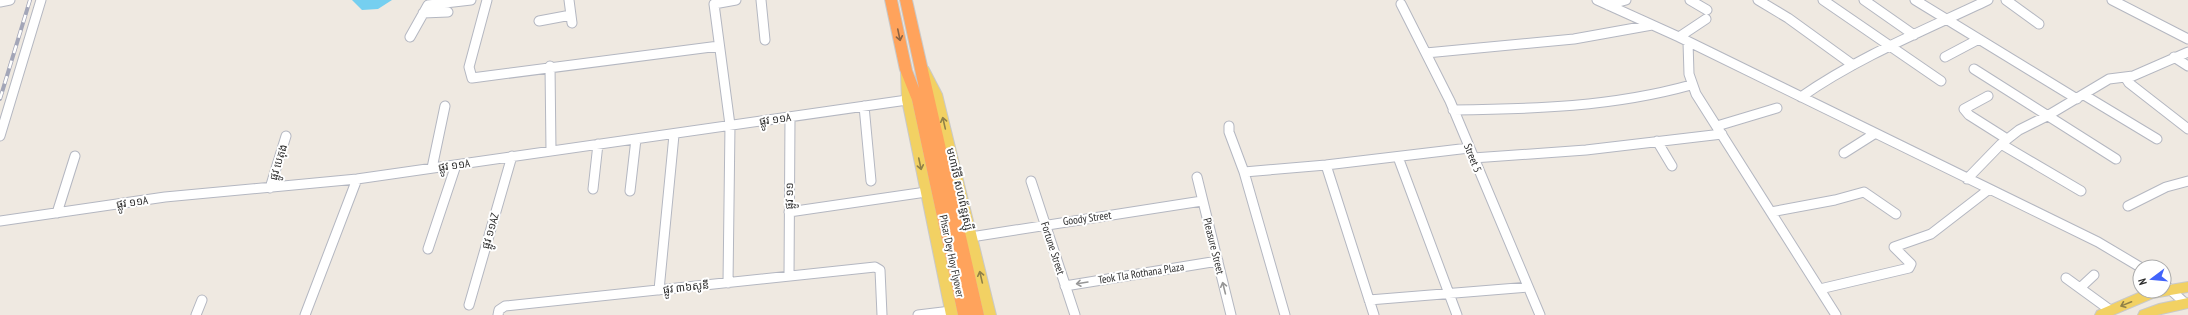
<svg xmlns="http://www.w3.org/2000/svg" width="2188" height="315" viewBox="0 0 2188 315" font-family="'PT Sans Narrow','Noto Sans Khmer',sans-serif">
  <rect width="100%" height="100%" fill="#efe9e1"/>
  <path fill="#75cff0" d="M352 0H392L378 9 362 10Z"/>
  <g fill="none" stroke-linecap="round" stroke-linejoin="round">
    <defs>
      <path id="minor" d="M487 0 469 67 472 78 719 46
        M569 0 572 23
        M761 0 765 40
        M1597 0 1679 37 2098 242 2140 267
        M1690 0 1707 10
        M1758 0 1788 18 1853 65
        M1823 0 1941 81
        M1864 0 1914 35
        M1915 0 2077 99
        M2006 0 2039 24
        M2112 0 2188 39
        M0 2 10 0
        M1401 4 1450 101 1540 315
        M1608 5 1626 0
        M423 13 448 12
        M539 21 571 15
        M410 37 428 5 471 0
        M1679 37 1706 19
        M1688 42 1689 74 1696 94 1836 315
        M1426 53 1574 39 1652 25
        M1945 57 1979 39
        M2174 57 2188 66
        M550 66 551 151
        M1974 69 2116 159
        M2125 77 2129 83 2188 129
        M2084 95 2157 139
        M1988 96 1964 109 1969 115 2007 139
        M1801 97C1858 57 1925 30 1988 0
        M864 106 871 181
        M1453 110C1534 109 1612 107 1691 85
        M1229 126V132L1244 172 1285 315
        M1717 126 1777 108
        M0 136 41 0
        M1657 141 1672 166
        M2001 144 2081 191
        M1844 153 1874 134
        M1398 157 1457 315
        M1473 158 1586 150 1722 134
        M1326 165 1374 315
        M432 168 445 106
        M1244 172 1326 165 1469 148
        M1197 177 1231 315
        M1967 179 2001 144 2019 130 2047 116 2109 79 2133 76 2188 52
        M1031 181 1075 315
        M270 188 286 136
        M593 189 598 144
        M630 191 636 139
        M2128 206 2166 187 2188 181
        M789 212 926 192
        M1771 212 1835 200 1864 192 1896 214
        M57 213 75 156
        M0 221 165 197 357 179 907 100
        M971 237 1202 201
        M428 249 456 165
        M789 276 790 117
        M2066 278 2110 310
        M728 283 730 125 714 4 736 0
        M2164 284 2185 303
        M1065 286 1218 261
        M2080 288 2094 275
        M1820 289 1909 268 1911 264 1894 247 1931 234 1988 190
        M659 290 674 135
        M1369 300 1528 287
        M469 305 512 156
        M196 315 202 300
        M305 315 357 179
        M498 315 499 310 505 306 875 267 880 270 882 315
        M918 315 951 311"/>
      <path id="major" d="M924 66 928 67 942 94 996 315H984L932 94 919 69Z
        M906 70 911 73 912 100 958 315H946L902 100 901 73Z
        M2188 282V292L2153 298 2113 315H2095L2097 311 2143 291H2164V286Z
        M2188 298V308L2157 315H2138L2140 311 2159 304Z"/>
      <path id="highway" d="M885 0H897L912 70 919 88 900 0H912L984 315H958L912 100 900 70Z"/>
    </defs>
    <use href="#minor" stroke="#b4b7c1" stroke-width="11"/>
    <use href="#major" stroke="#c9c9c9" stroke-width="2"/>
    <use href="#highway" stroke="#c9c9c9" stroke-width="2"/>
    <use href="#minor" stroke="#fff" stroke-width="9"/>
    <use href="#major" fill="#f2d163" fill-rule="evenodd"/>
    <use href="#highway" fill="#ffa35c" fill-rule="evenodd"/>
    <defs>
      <path id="rail" d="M0 99 30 0"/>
    </defs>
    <use href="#rail" stroke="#a3a6b8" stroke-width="4"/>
    <use href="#rail" stroke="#fff" stroke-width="2.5" stroke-dasharray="8" stroke-linecap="butt"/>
  </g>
  <defs><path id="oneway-shaft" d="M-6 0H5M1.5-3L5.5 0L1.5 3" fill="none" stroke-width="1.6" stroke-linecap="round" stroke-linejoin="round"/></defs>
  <use stroke="#8c6343" href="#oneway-shaft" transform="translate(899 35) rotate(78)"/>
  <g stroke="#908048">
    <use href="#oneway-shaft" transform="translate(944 123) rotate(-103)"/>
    <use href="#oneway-shaft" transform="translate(920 164) rotate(78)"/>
    <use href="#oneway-shaft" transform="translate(981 277) rotate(-103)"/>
    <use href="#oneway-shaft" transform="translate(2126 304) rotate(158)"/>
  </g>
  <g stroke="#969696">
    <use href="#oneway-shaft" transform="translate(1082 283) rotate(171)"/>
    <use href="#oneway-shaft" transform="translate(1224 288) rotate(-104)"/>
  </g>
  <g text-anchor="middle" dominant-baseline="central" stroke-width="4" stroke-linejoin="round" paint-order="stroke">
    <g font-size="11" fill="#2e2e2e" stroke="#fff">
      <text transform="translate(775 119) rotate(-8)">ផ្លូវ ១១A</text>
      <text transform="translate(1473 158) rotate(68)">Street 5</text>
      <text transform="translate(278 162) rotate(-73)">ផ្លូវ បេតុង</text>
      <text transform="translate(454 165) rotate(-8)">ផ្លូវ ១១A</text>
      <text transform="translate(960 189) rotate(77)">មហាវិថី សហព័ន្ធរុស្ស៊ី</text>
      <text transform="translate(789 196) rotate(-89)">ផ្លូវ ១១</text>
      <text transform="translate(132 202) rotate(-8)">ផ្លូវ ១១A</text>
      <text transform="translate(1087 218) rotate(-8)">Goody Street</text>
      <text transform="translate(490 231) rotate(-74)">ផ្លូវ ១១AZ</text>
      <text transform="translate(1214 246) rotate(76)">Pleasure Street</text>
      <text transform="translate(1053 248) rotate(72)">Fortune Street</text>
      <text transform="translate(952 256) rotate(78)">Phsar Dey Hoy Flyover</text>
      <text transform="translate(1141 273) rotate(-9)">Teok Tla Rothana Plaza</text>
      <text transform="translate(686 287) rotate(-6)">ផ្លូវ ៣៦សូនី</text>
    </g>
  </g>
  <g transform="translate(2152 279) rotate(254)"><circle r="19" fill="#ffffff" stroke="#ababab"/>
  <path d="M0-3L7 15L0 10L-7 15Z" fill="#4264fb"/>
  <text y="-6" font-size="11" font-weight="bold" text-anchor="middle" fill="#2e2e2e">N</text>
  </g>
</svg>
